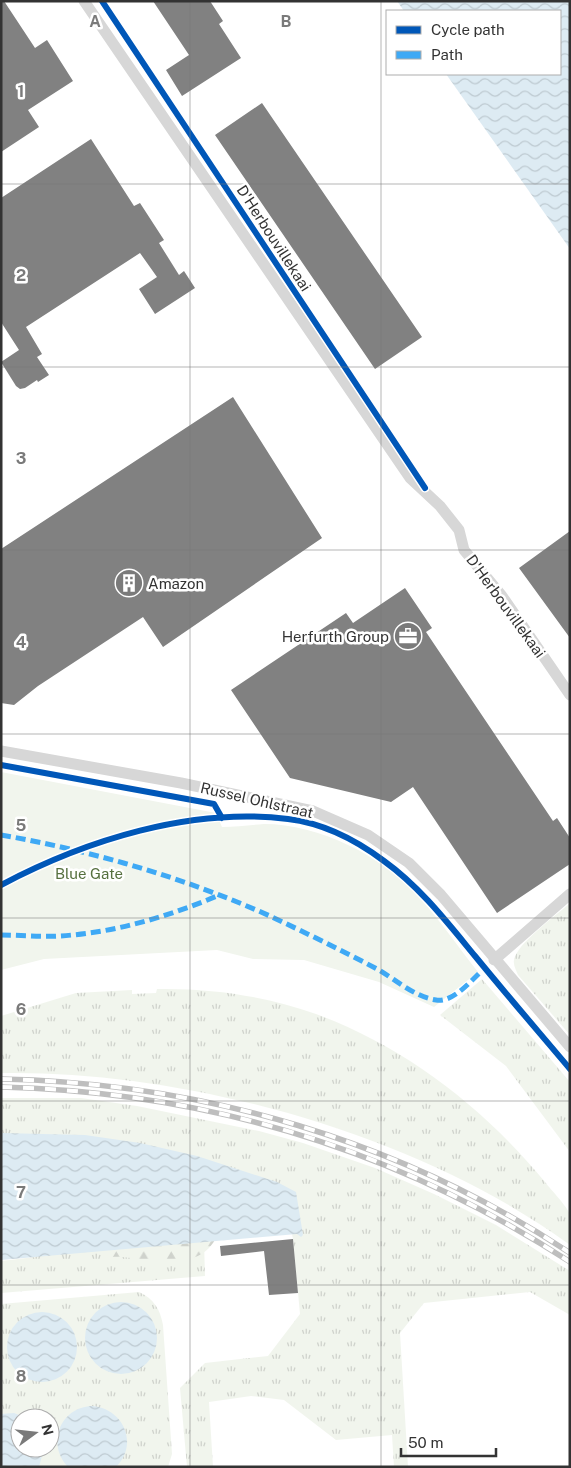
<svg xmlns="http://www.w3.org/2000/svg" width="571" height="1468" viewBox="0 0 571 1468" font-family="'Public Sans',sans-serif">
  <defs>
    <pattern id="grass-tufts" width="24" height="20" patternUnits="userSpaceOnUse" patternTransform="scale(1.25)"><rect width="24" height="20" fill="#f1f5ed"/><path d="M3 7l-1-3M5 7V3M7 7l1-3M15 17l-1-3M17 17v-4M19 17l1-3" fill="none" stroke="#cfd2cc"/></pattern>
    <pattern id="forest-firs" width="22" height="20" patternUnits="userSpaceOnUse" patternTransform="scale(1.25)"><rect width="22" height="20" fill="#f1f5ed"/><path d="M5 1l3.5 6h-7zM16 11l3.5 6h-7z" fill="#cfd2cc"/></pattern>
    <pattern id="water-waves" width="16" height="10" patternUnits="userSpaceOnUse" patternTransform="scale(1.25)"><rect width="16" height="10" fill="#ddebf3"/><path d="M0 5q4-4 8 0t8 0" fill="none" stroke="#becad1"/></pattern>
  </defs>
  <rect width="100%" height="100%" fill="#fff"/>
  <path fill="url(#grass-tufts)" fill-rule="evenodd" d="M570 903V1035L518 975C516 970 513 965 514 960 517 943 557 915 570 903Z
    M482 979 570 1082V1152L506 1066 440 1015Z
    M157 989C211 988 265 996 316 1014 406 1047 485 1109 545 1182 551 1190 568 1207 570 1215 571 1225 570 1236 570 1245 418 1134 188 1070 1 1073V1016L76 993 132 990V994L156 993Z
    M1 1098H81L137 1106 259 1131 303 1143 375 1168 434 1194 496 1225 570 1271V1315L530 1292 424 1303 400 1333 408 1467H394L392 1435 336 1440 284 1400 251 1396 209 1402 213 1467H187L180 1388 205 1363 268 1356 300 1314 293 1239 285 1199 1 1157Z
    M204 1241 205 1276 1 1293V1261L35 1257 40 1251Z
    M139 1292C154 1299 160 1309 163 1325L172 1454 168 1467H1V1304ZM20 1418H50V1448H20Z"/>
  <path fill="url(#forest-firs)" d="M215 1240C196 1272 151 1260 122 1257 115 1256 109 1258 103 1257L99 1251Z"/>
  <path fill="#f1f5ed" d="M1 772 216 813 222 827C236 827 250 825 264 824 319 824 383 856 419 897 440 920 458 947 478 972L434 1007 379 982 304 960 253 959 217 950 44 959 1 970Z"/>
  <path fill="url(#water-waves)" d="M397 1H570V249L446 74H560V11H404Z
    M1 1133 85 1135 140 1143 197 1156 277 1182 296 1192 303 1235 301 1237 297 1234 1 1260Z
    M85 1338a36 36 0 1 1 72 0a36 36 0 1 1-72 0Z
    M7 1347a35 35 0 1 1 70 0a35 35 0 1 1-70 0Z
    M91 1406C122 1407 140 1443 116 1467H68C46 1444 60 1408 91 1406Z
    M14 1413 27 1418H20V1448H44L39 1467H1V1414Z"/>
  <path fill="#818181" d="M1 1H4L35 48 47 40 73 81 28 110 39 127 1 152Z
    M153 1H210L223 21 219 24 241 58 182 96 166 70 189 55Z
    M262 103 422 337 375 369 215 135Z
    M91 139 134 206 140 203 164 240 159 243 179 275 184 271 195 288 155 314 139 289 157 277 140 253 26 327 42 354 37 357 49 375 38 382 37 380 25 388 20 389 16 386 1 362 19 350 1 322V198Z
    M233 397 322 538 163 647 143 617 38 686 14 705 1 703V549Z
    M570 531V638L519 568Z
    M405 588 432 628 426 632 553 821 557 818 570 838V864L497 913 413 787 391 802 290 778 231 690 346 613 353 623Z
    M293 1239 298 1293 269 1295 264 1251 221 1256 220 1246Z"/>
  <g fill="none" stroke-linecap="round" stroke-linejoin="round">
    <path stroke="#d7d7d7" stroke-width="11" d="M84 1 410 478 440 506 459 530 464 550 502 596 570 695
      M1 751 181 783 313 811 368 835 409 863 441 895 570 1047
      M494 960 570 894"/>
    <defs>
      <path id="rail" d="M1 1079C204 1083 401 1141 570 1253
        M1 1087C208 1092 396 1149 570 1262"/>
    </defs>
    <use href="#rail" stroke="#bebebe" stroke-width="5.5"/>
    <use href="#rail" stroke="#fff" stroke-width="4" stroke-dasharray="11" stroke-linecap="butt"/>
    <path stroke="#3fa9f5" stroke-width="5" stroke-dasharray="10 5" stroke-linecap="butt" d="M1 835C93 851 185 878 270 916 306 933 343 951 379 970 396 980 415 997 436 1000 454 1003 472 979 485 968
      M1 935C20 935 40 937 59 936 113 933 167 917 217 896"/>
    <defs>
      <path id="cycleway" d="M102 1 425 488
        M1 765 214 804 222 818
        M1 885C86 840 191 807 288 819 322 823 356 840 384 861 420 887 447 922 475 956 506 994 538 1031 570 1069"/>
    </defs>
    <use href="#cycleway" stroke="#fff" stroke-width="9"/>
    <use href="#cycleway" stroke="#0057b8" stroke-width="6"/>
  </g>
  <path fill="none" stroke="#7a7a7a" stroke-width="1" stroke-opacity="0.55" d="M190 1V1467M381 1V1467M1 184H570M1 367H570M1 550H570M1 734H570M1 918H570M1 1101H570M1 1285H570"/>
  <defs>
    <symbol id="building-disc" viewBox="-11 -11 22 22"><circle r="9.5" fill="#7a7a7a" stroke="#fff"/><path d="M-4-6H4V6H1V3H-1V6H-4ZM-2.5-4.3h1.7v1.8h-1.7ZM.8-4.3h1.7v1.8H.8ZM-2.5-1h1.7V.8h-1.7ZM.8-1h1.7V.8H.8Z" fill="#fff"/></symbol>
    <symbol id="office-disc" viewBox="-11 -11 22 22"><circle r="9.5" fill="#7a7a7a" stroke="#fff"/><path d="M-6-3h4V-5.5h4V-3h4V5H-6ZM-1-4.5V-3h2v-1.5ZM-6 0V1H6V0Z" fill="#fff"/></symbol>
  </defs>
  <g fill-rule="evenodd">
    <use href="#building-disc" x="113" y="567" width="32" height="32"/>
    <use href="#office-disc" x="392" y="620" width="32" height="32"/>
  </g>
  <g text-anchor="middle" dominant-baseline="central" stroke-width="5" stroke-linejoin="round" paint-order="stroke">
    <g font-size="15" fill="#333" stroke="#fff">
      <text transform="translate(274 238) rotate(57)">D'Herbouvillekaai</text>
      <text transform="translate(506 606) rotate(54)">D'Herbouvillekaai</text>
      <text transform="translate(257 800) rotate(13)">Russel Ohlstraat</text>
    </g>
    <g font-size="15" fill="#333" stroke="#fff" text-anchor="start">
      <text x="148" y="583">Amazon</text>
      <text x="389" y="636" text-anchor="end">Herfurth Group</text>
    </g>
    <g font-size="15" fill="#56703f" stroke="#fff">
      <text x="89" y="873">Blue Gate</text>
    </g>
  </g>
  <g font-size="16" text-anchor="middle" font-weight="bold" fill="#7a7a7a" stroke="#fff" stroke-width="5" stroke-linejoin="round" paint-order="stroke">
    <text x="95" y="27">A</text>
    <text x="286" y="27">B</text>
    <text x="21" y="97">1</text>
    <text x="21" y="281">2</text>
    <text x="21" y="464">3</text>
    <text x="21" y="648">4</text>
    <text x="21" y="831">5</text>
    <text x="21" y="1015">6</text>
    <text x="21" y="1198">7</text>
    <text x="21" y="1382">8</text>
  </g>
  <rect width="571" height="1468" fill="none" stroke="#333333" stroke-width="5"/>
  <rect x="386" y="10" width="175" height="65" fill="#ffffff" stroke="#adadad"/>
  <rect x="396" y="26" width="25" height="8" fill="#0057b8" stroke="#adadad"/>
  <text x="431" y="35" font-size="15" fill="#333333">Cycle path</text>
  <rect x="396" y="51" width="25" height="8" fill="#3fa9f5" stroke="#adadad"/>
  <text x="431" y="60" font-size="15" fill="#333333">Path</text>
  <g transform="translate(35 1433) rotate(75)"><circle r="24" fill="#ffffff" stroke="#adadad"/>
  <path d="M0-4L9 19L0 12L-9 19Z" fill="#7a7a7a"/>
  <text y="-8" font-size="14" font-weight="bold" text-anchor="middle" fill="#333333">N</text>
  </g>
  <path d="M401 1448v8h95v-8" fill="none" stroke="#333333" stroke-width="2.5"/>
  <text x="408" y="1448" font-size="15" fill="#333333" stroke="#ffffff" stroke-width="4" paint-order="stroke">50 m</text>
</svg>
